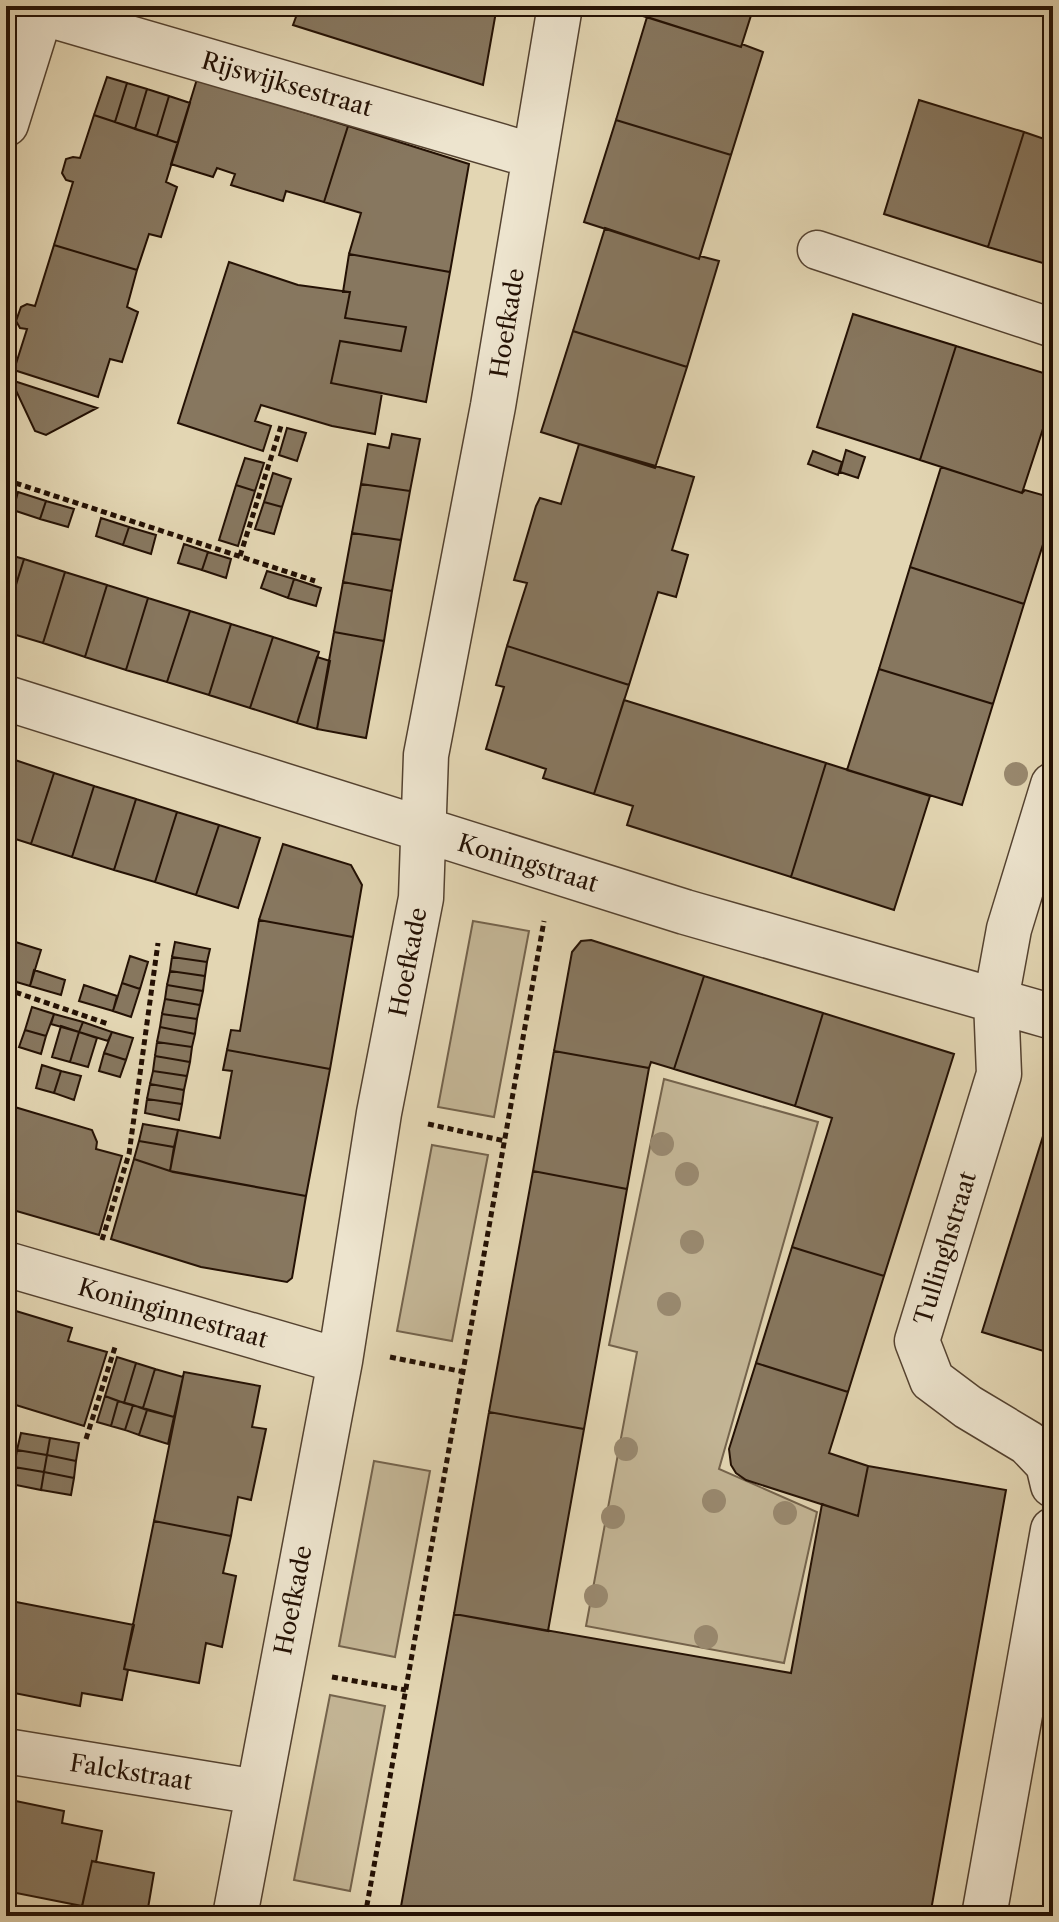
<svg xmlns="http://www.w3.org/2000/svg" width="1059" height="1922" viewBox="0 0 1059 1922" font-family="'Libre Caslon Text',serif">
  <rect width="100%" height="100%" fill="#e3d6b3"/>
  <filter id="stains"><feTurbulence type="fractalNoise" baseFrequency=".0025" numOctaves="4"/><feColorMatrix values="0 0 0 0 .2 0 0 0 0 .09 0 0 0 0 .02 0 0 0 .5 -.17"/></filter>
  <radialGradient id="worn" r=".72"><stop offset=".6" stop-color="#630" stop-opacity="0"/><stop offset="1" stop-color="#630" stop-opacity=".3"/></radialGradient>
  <path fill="#c3b595" stroke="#74634c" stroke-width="2" d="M473 921 529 931 494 1117 438 1107Z
    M664 1079 818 1122 719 1469 817 1512 784 1663 586 1626 637 1352 609 1345Z
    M432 1145 488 1155 452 1341 397 1331Z
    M374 1461 430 1471 395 1657 339 1646Z
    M330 1695 385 1706 350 1891 294 1880Z"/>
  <path fill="#87775f" stroke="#241104" stroke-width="2" d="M300 6H497L483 85 293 25Z
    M628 6H754L741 47 627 11Z
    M647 17 741 47 742 44 763 52 731 155 616 120Z
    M107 77 127 83 115 122 94 115Z
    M197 79 348 126 324 202 286 191 283 201 231 185 235 174 217 168 213 177 171 164Z
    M127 83 147 89 135 129 115 122Z
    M147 89 169 96 157 136 135 129Z
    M169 96 190 103 178 143 157 136Z
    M919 100 1024 132 988 247 884 214Z
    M1053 111V142L1044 139Z
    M94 115 178 143 166 182 177 187 161 237 149 234 137 270 54 245 73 182 66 180 62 173 66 159 73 157 80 158Z
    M616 120 731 155 699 259 584 222Z
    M348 126 469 164 450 272 349 254 361 213 324 202Z
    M1024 132 1053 142V266L988 247Z
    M605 228 699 259 700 256 719 261 687 367 573 331Z
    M54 245 137 270 127 307 138 312 122 362 110 359 98 397 14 370 27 329 20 328 16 321 21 307 27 304 35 306Z
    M349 254 450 272 426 402 331 383 340 341 401 351 406 327 345 318 350 292H343Z
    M229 262 298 285 350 292 345 318 406 327 401 351 340 341 331 383 382 393 375 434 332 426 261 405 255 421 271 426 263 451 178 423Z
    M853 314 956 346 920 460 817 427Z
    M573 331 687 367 655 468 541 432Z
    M956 346 1053 376V398L1022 493 920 460Z
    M11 380 97 408 46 435 35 431Z
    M287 428 306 433 297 461 279 455Z
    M392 434 420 439 410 491 361 484 368 444 389 448Z
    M579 444 694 477 672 550 688 555 676 597 658 592 629 685 507 646 527 583 514 580 536 506 540 498 561 504Z
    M846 450 865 457 858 478 840 472Z
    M813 451 842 462 838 475 808 464Z
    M245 458 264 463 255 491 236 485Z
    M941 467 1022 493 1025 490 1053 498V513L1024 604 910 567Z
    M273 473 291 479 282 507 264 502Z
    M361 484 410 491 401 540 352 533Z
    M236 485 255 491 238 546 219 540Z
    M18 492 46 501 40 519 13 510Z
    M46 501 74 509 68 527 40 519Z
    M264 502 282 507 274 534 255 529Z
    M101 518 129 527 123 545 96 536Z
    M129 527 156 535 151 554 123 545Z
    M352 533 401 540 392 591 343 582Z
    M184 544 208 552 202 570 178 563Z
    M208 552 231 559 226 578 202 570Z
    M6 554 24 559 6 617Z
    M24 559 65 572 43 643 6 632V617Z
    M910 567 1024 604 993 704 879 669Z
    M267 571 294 579 288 598 261 588Z
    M65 572 107 585 85 657 43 643Z
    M294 579 321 588 316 606 288 598Z
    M343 582 392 591 384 641 334 632Z
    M107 585 148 598 126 670 85 657Z
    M148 598 190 611 167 682 126 670Z
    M190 611 231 624 209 695 167 682Z
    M231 624 273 637 250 708 209 695Z
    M334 632 384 641 366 738 317 729Z
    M273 637 319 652 297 723 250 708Z
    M507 646 629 685 594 794 543 778 546 769 486 749 504 687 496 685Z
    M317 657 330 661 317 729 297 723Z
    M879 669 993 704 962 805 847 770Z
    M624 700 826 763 791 877 627 825 633 806 594 794Z
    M12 759 54 773 31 844 6 836V778Z
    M826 763 930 796 894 910 791 877Z
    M54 773 94 786 72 857 31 844Z
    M94 786 136 799 114 870 72 857Z
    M136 799 177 812 155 882 114 870Z
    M177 812 219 825 196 895 155 882Z
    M219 825 260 838 238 908 196 895Z
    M283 844 351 865 362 885 353 937 259 920Z
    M259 920 353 937 330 1069 227 1050 231 1030 240 1031Z
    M6 939 41 950 30 986 6 979Z
    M591 940 704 976 674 1069 651 1062 649 1068 554 1051 572 952 581 941Z
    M175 942 210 949 207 962 172 957Z
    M130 956 148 962 140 989 122 983Z
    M172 957 207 962 205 976 170 971Z
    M34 970 65 980 61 995 30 986Z
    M170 971 205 976 203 991 167 985Z
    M704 976 823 1013 795 1106 674 1069Z
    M122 983 140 989 131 1017 113 1011Z
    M84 985 117 996 113 1011 79 1001Z
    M167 985 203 991 200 1005 165 999Z
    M165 999 200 1005 197 1019 162 1014Z
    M32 1007 54 1014 46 1036 25 1030Z
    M823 1013 954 1054 884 1276 792 1247 832 1118 795 1106Z
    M54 1014 83 1022 79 1032 51 1024Z
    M162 1014 197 1019 195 1034 160 1027Z
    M83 1022 112 1032 108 1041 79 1032Z
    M61 1026 79 1032 70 1062 52 1057Z
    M160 1027 195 1034 192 1047 157 1042Z
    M25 1030 46 1036 41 1054 19 1047Z
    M79 1032 97 1038 88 1067 70 1062Z
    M112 1032 133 1038 126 1060 104 1053Z
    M157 1042 192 1047 190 1062 155 1056Z
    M227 1050 330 1069 306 1196 170 1171 178 1130 220 1138 232 1071 223 1070Z
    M554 1051 649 1068 627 1189 533 1171Z
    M104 1053 126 1060 120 1077 99 1071Z
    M155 1056 190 1062 187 1076 153 1071Z
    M42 1065 61 1071 54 1093 36 1088Z
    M61 1071 81 1076 74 1100 54 1093Z
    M153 1071 187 1076 184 1090 150 1084Z
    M150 1084 184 1090 182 1104 147 1099Z
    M6 1094 11 1096 8 1105 92 1130 97 1142 96 1149 122 1156 99 1235 6 1208Z
    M147 1099 182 1104 179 1120 145 1113Z
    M1053 1104V1354L982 1332Z
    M143 1124 178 1130 174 1147 139 1141Z
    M139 1141 174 1147 170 1171 134 1159Z
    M134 1159 173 1172 306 1196 292 1278 287 1282 201 1267 111 1239Z
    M533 1171 627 1189 584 1429 489 1412Z
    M792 1247 884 1276 848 1392 756 1363Z
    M6 1308 72 1328 68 1341 107 1352 84 1426 6 1402Z
    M117 1357 136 1363 124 1403 105 1396Z
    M136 1363 155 1369 143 1408 124 1403Z
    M756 1363 848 1392 829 1453 868 1466 858 1516 746 1480 736 1473 731 1465 729 1449Z
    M155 1369 183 1377 174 1417 143 1408Z
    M184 1372 260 1386 252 1427 266 1429 251 1500 238 1497 231 1536 154 1521Z
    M105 1396 118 1401 111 1426 97 1422Z
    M118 1401 133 1405 125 1430 111 1426Z
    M133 1405 147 1410 139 1435 125 1430Z
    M147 1410 174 1417 168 1444 139 1435Z
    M489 1412 584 1429 548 1631 454 1614Z
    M21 1433 50 1438 47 1455 17 1450Z
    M50 1438 79 1443 76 1461 47 1455Z
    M17 1450 47 1455 44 1472 14 1467Z
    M47 1455 76 1461 74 1478 44 1472Z
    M868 1466 1006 1490 930 1916H422L400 1912 454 1614 791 1673 822 1504 858 1516Z
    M14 1467 44 1472 41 1490 11 1484Z
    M44 1472 74 1478 71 1495 41 1490Z
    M154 1521 231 1536 223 1573 236 1576 222 1647 206 1643 199 1683 124 1669Z
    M6 1600 134 1625 124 1669 128 1670 122 1700 82 1693 80 1706 9 1692 11 1679 6 1678Z
    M6 1799 64 1811 62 1823 102 1831 96 1862 92 1861 82 1906 6 1891Z
    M92 1861 154 1873 147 1914 160 1916H80Z
    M6 1897 14 1899 11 1916H6Z"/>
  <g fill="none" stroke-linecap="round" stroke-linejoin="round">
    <defs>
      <path id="pedestrian" d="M817 250 1053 328"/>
      <path id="minor" d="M19 6 534 156
        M6 124 41 12
        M6 698 685 912 1053 1017
        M1053 785 1009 929 996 1000 999 1074 917 1341 932 1380 968 1407 1028 1443 1048 1464 1053 1485
        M6 1264 340 1361
        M6 1751 257 1792
        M235 1916 340 1361 379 1113 421 898 426 755 493 406 560 6
        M984 1916 1053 1530"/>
    </defs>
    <use href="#pedestrian" stroke="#544230" stroke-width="41"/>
    <use href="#minor" stroke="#544230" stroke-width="47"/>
    <path stroke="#241104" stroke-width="5" stroke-dasharray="6 4" stroke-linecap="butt" d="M6 480 315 581
      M240 556 281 426
      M6 989 108 1024
      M428 1124 505 1141
      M102 1240 129 1154 158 943
      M390 1357 464 1372
      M86 1439 115 1347
      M332 1677 406 1690
      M365 1916 544 921"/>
    <use href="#pedestrian" stroke="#ede4ce" stroke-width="38"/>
    <use href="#minor" stroke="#ede4ce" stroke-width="44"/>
  </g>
  <g fill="#99896f">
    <circle cx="1016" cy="774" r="12"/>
    <circle cx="662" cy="1144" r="12"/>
    <circle cx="687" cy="1174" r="12"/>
    <circle cx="692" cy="1242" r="12"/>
    <circle cx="669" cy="1304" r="12"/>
    <circle cx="626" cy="1449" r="12"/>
    <circle cx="714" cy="1501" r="12"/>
    <circle cx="785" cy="1513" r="12"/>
    <circle cx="613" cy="1517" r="12"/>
    <circle cx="596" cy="1596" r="12"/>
    <circle cx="706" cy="1637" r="12"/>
  </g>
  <g text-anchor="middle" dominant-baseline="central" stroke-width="6" stroke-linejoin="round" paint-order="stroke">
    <g font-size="24" fill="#241104" stroke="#ede4ce">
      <text transform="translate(287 84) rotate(16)">Rijswijksestraat</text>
      <text transform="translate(507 323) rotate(-81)">Hoefkade</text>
      <text transform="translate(528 863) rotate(17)">Koningstraat</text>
      <text transform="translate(408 962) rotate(-79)">Hoefkade</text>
      <text transform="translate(945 1248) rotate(-73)">Tullinghstraat</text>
      <text transform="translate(173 1313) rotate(16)">Koninginnestraat</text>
      <text transform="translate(293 1600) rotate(-79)">Hoefkade</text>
      <text transform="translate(131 1772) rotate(9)">Falckstraat</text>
    </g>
  </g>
  <rect width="1059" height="1922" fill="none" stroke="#e3d6b3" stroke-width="32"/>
  <rect x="8" y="8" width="1043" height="1906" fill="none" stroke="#241104" stroke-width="4"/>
  <rect x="16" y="16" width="1027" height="1890" fill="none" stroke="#241104" stroke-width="2"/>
  <rect width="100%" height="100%" filter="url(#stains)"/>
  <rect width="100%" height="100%" fill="url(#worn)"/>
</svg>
